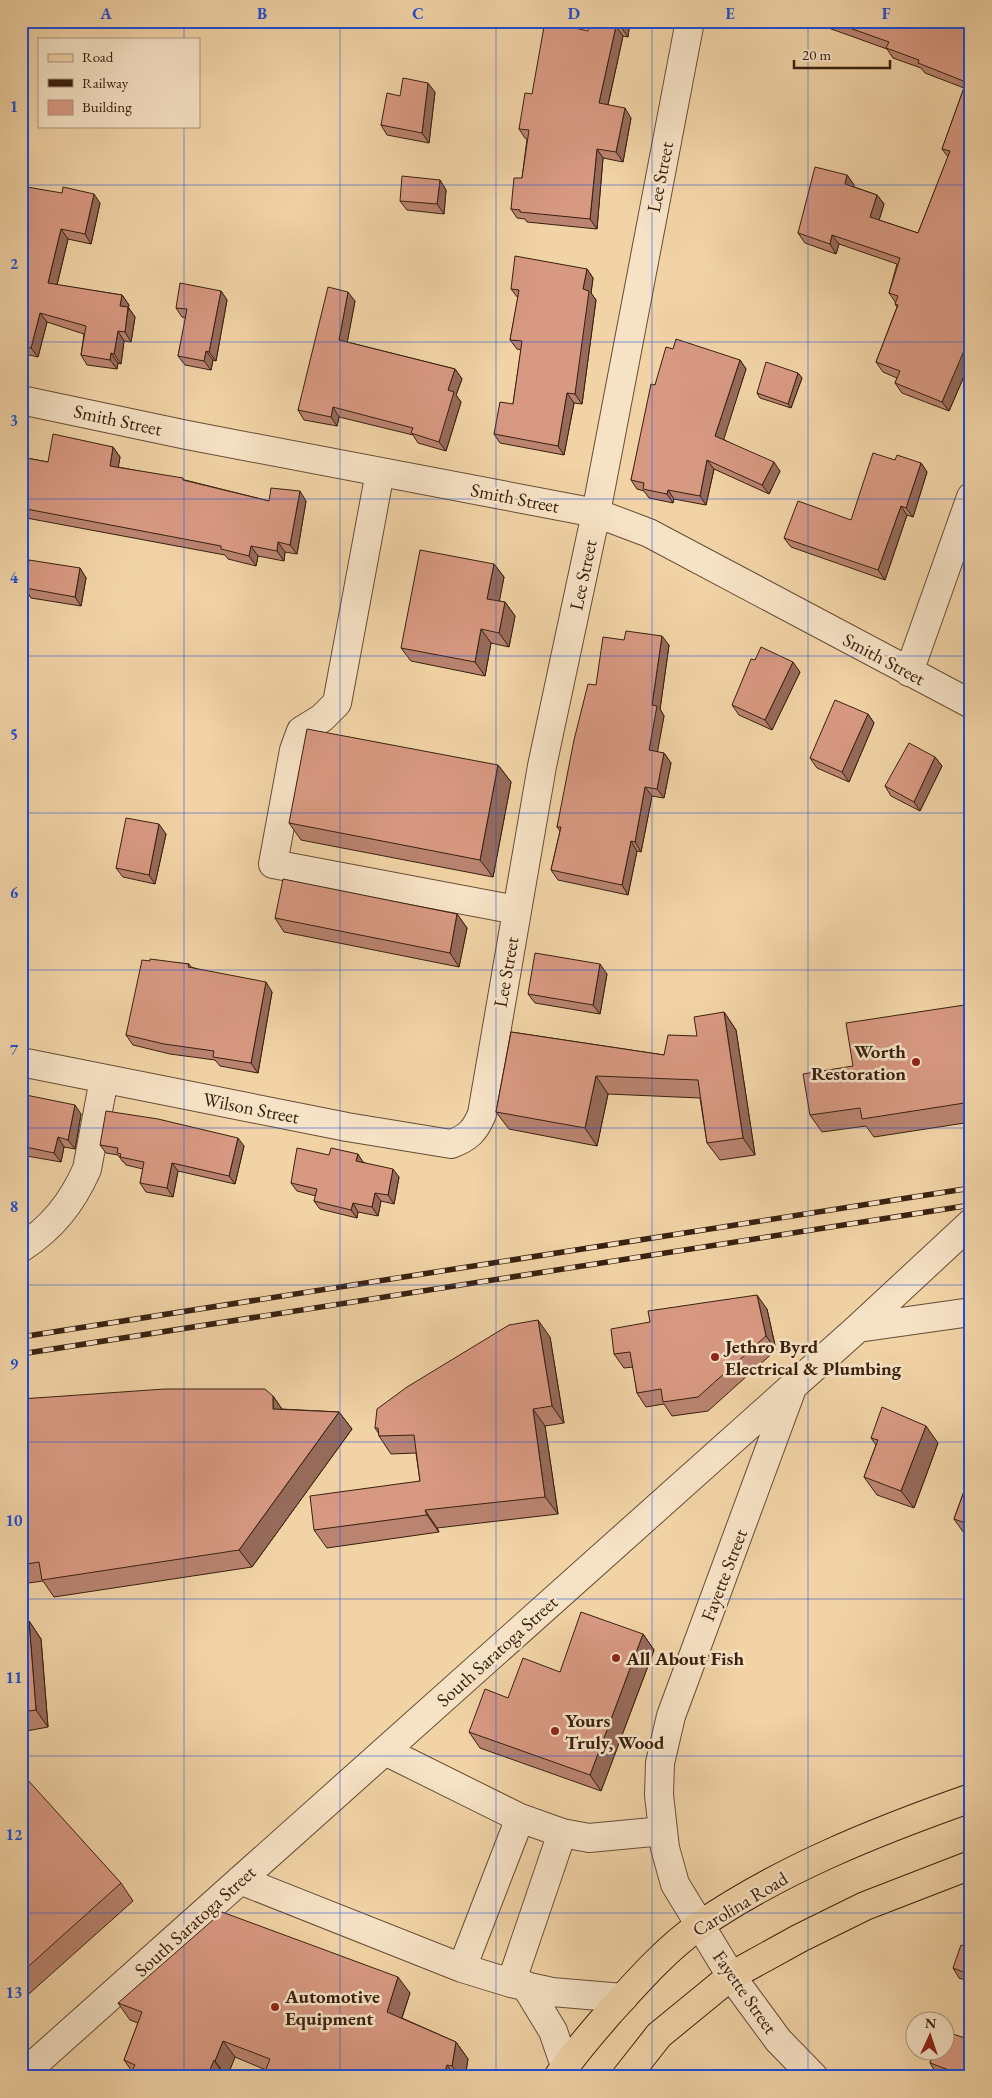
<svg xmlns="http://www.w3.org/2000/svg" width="992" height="2098" viewBox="0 0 992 2098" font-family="'EB Garamond',serif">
  <rect width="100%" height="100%" fill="#f1d3a6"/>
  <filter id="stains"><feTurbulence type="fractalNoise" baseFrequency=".004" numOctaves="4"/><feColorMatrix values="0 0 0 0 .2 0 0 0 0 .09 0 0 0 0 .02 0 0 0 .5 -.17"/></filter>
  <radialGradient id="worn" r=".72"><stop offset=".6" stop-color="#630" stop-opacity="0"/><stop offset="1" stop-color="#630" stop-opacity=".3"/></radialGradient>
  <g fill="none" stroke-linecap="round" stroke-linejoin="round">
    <defs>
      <path id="minor" d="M21 400 187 435 596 513 649 533 971 704
        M380 472 337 703 322 718 301 731 294 750 273 864 517 910
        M909 672 971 497
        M21 1062 347 1127 451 1144C468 1138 475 1131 482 1114L542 766 596 513 690 21
        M21 1248C52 1228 72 1203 87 1169L104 1079
        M858 1328 971 1312
        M791 1391 671 1716 660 1763 659 1795 665 1848 675 1884 731 1976 778 2040 814 2077
        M385 1751 520 1818 562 1833 589 1838 663 1831
        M240 1880 462 1968 511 1983 552 1992 623 1998
        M462 1968 520 1818
        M511 1983 562 1833
        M525 1985 553 2031 565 2066
        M21 2076 858 1328 971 1223"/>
      <path id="major" d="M558 2077C573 2054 592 2033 610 2012 638 1981 666 1949 700 1925 782 1869 877 1831 971 1798
        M626 2077 659 2035 731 1976 800 1938 865 1906 971 1865"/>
    </defs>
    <use href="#minor" stroke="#674d35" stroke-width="30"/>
    <use href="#major" stroke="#39200f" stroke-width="30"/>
    <use href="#minor" stroke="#f6e2c5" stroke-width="28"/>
    <use href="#major" stroke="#f1d3a6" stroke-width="28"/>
    <defs>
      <path id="rail" d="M21 1337 971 1188
        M21 1354 971 1205"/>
    </defs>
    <use href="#rail" stroke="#39200f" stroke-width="5.5"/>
    <use href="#rail" stroke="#f6e2c5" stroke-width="4" stroke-dasharray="11" stroke-linecap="butt"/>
  </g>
  <path fill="#ba8470" stroke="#39200f" d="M630 21 628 37 623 36 608 105 631 118 623 162 603 158 597 229 527 222 525 219 517 218 511 209 522 178 527 139 525 138 519 129 532 94 588 31Z
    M809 21H971V360L949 411 902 393 895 383 897 378 883 372 876 362 897 307 895 304 896 303 889 293 897 264 839 244 836 254 805 243 798 233 847 175 854 185V187L877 195 884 204 879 220 918 233 948 157 942 149 964 88 925 73 921 68 893 58 887 49Z
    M435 92 429 143 387 135 381 125 400 96Z
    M440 180 446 190 444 214 407 210 400 201Z
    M21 186 100 203 91 244 68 239 57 285 122 295 129 305 128 307 135 317 131 342 124 341 121 364 118 363 117 369 87 365 81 355 84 334 47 322 38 357 21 353Z
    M587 269 593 278 591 293 596 300 582 404 574 403 564 455 500 443 494 434 513 404 521 350 517 349 510 340 518 298 511 289Z
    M221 291 227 300 216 361 213 360 211 370 185 365 178 356 186 318 182 317 176 308Z
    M355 301 347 342 455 369 462 379 456 395 461 402 446 451 418 443 413 435 339 417 337 426 304 420 298 410Z
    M673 349 740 360 746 369 723 439 780 471 769 494 714 469 706 505 674 499 673 503 649 498 644 491 637 489 631 480 655 385Z
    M798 373 802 378 791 408 760 398 757 393Z
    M113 447 120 457 118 467 185 480 269 501H306L297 554 285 552 284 561 258 556 256 566 228 559 225 555 21 517V457L48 462Z
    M895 460 921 463 927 472 913 517 907 515 885 580 791 547 784 538 851 520Z
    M494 564 504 577 499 601 505 602 515 616 509 647 491 643 485 676 411 661 401 648Z
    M80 568 86 578 81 606 31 598 25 588Z
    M669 645 660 709 664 716 657 752 664 753 671 763 664 798 652 796 641 852 637 851 628 895 558 880 551 870 560 831 557 827 596 685Z
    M800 672 772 730 739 715 732 705Z
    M868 714 874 723 849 782 817 768 810 758Z
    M935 757 942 766 920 811 891 796 885 786Z
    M498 765 511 782 493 877 301 840 289 823Z
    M166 834 155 884 123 877 116 868Z
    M457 914 467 928 459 967 284 932 275 918Z
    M150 961 189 964 191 967 272 992 258 1073 220 1066 215 1060 170 1054 133 1045 126 1035Z
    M607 974 600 1014 535 1003 528 994Z
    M971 1004V1122L874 1137 866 1126 822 1132 810 1115 853 1066Z
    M724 1012 736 1030 755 1155 720 1160 707 1143 700 1098 608 1094 597 1146 509 1129 496 1112 511 1032 664 1055 697 1036Z
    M21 1094 81 1114 75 1149 64 1147 61 1162 21 1155Z
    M100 1145 244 1146 235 1184 178 1171 173 1197 146 1192 140 1183 143 1169 126 1165 124 1162H123L118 1155 106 1153Z
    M329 1155 363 1162 399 1177 394 1204 381 1201 378 1216 358 1212 357 1218 320 1209 314 1201 316 1196 297 1191 291 1183Z
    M767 1309 776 1350 708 1411 672 1416 664 1404 646 1407 637 1393 633 1367 624 1368 614 1354Z
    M550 1337 564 1423 545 1426 558 1514 437 1528 439 1532 327 1548 314 1530 420 1481 416 1453 391 1454 379 1436V1434L375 1428Z
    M273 1396 282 1409 339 1412 352 1429 252 1567 54 1597 43 1581 21 1584V1399Z
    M871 1438 938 1443 914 1508 877 1495 864 1477 876 1445Z
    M971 1472V1535L964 1533 954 1519Z
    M29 1621 41 1639 48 1727 21 1732V1622Z
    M643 1634 654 1650 601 1791 480 1748 469 1732 508 1698 560 1672Z
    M21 1782 121 1883 133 1901 21 2001Z
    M971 1948V1982L959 1978 953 1968Z
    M410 1993 402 2018 456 2042 468 2059 465 2077H263L266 2070 235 2057 227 2077H136L124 2060 138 2023 130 2020 118 2003Z
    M971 2040V2077H948L936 2073 930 2063 932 2057 930 2053Z"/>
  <path fill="#976b5b" stroke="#39200f" d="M622 21H630L628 37 621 27Z
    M616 26 623 36 606 113 599 103Z
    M428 83 435 92 429 143 422 133Z
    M625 108 631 118 623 162 616 152Z
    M597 149 603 158 597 229 590 219Z
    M847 175 854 185 852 193 845 184Z
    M440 180 446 190 444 214 437 204Z
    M94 194 100 203 91 244 85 234Z
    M877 195 884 204 877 227 870 217Z
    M61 229 68 239 55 293 48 283Z
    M832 235 839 244 836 254 830 244Z
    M587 269 593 278 591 293 596 300 582 404 575 394 583 289Z
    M221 291 227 300 216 361 209 352Z
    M348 292 355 301 346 349 339 340Z
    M122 295 129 305 127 316 120 306Z
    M128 307 135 317 131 342 125 332Z
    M40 313 47 322 38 357 31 348Z
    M971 330V360L949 411 942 402Z
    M118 331 124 341 121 364 114 354Z
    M206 351 213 360 211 370 204 361Z
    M111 353 118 363 117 369 110 360Z
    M740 360 746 369 722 445 715 436Z
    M455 369 462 379 456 395 461 402 446 451 439 442 448 390Z
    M798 373 802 378 791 408 788 404Z
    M567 393 574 403 564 455 558 446Z
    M333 407 339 417 337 426 331 417Z
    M113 447 120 457 117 475 110 466Z
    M707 460 714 469 706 505 700 496Z
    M774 462 780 471 769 494 762 485Z
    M921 463 927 472 913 517 906 508Z
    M668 490 674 499 673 503 667 494Z
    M300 491 306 501 297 554 290 545Z
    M901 506 907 515 885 580 878 570Z
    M278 542 285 552 284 561 277 551Z
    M251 546 258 556 256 566 249 556Z
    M494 564 504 577 497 613 487 599Z
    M80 568 86 578 81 606 75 597Z
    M505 602 515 616 509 647 499 633Z
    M481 629 491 643 485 676 475 662Z
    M662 636 669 645 660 709 664 716 656 760 649 750 652 705Z
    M793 662 800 672 772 730 765 720Z
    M868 714 874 723 849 782 842 772Z
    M664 753 671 763 664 798 657 789Z
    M935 757 942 766 920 811 914 802Z
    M498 765 511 782 493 877 480 860Z
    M645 787 652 796 641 852 635 842Z
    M159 824 166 834 155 884 149 875Z
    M631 841 637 851 628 895 622 885Z
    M457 914 467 928 459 967 450 953Z
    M21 951 28 960 21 994Z
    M600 964 607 974 600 1014 593 1005Z
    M266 982 272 992 258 1073 251 1063Z
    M724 1012 736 1030 755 1155 743 1138Z
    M596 1076 608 1094 597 1146 585 1128Z
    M75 1105 81 1114 75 1149 68 1140Z
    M58 1137 64 1147 61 1162 54 1153Z
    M238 1138 244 1146 235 1184 229 1176Z
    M358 1154 363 1162 362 1170 356 1161Z
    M172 1163 178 1171 173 1197 167 1188Z
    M393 1169 399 1177 394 1204 388 1195Z
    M375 1193 381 1201 378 1216 372 1207Z
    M353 1203 358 1212 357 1218 351 1210Z
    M757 1295 767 1309 776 1350 766 1336Z
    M538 1320 550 1337 564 1423 552 1406Z
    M273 1396 285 1414 273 1409Z
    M533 1409 545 1426 558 1514 545 1497Z
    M339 1412 352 1429 252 1567 239 1550Z
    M926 1426 938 1443 914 1508 901 1491Z
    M425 1510 437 1528 439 1532 427 1515Z
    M29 1621 41 1639 48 1727 36 1710Z
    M643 1634 654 1650 601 1791 590 1775Z
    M398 1977 410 1993 398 2029 387 2012Z
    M223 2041 235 2057 227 2077 215 2061Z
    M456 2042 468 2059 465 2077H460L452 2066Z
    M214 2060 225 2077H207Z
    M447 2065 456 2077H443Z
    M302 2070 307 2077H299Z"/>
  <path fill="#d89982" stroke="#39200f" d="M545 21 588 31 590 21H622L621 27 616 26 599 103 625 108 616 152 597 149 590 219 520 212V210L511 209 514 178H522L529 130 519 129 525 93 532 94Z
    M830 21H971V330L966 346 942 402 895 383 900 371 876 362 898 305 895 304 898 296 889 293 900 258 832 235 830 244 798 233 815 167 847 175 845 184 877 195 870 217 918 233 950 151 942 149 966 82 918 63 919 60 886 48 889 42Z
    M403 78 428 83 422 133 381 125 387 93 400 96Z
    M402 176 440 180 437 204 400 201Z
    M21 186 62 193 63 187 94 194 85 234 61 229 48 283 122 295 120 306 128 307 125 332 118 331 114 354 111 353 110 360 81 355 86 326 40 313 31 348 21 345Z
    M515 256 587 269 583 289 589 291 575 394 567 393 558 446 494 434 500 402 513 404 522 341 510 340 519 290 511 289Z
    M180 283 221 291 209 352 206 351 204 361 178 356 187 309 176 308Z
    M328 287 348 292 339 340 455 369 448 390 454 392 439 442 411 433 413 428 333 407 331 417 298 410Z
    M676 339 740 360 715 436 774 462 762 485 707 460 700 496 668 490 667 494 643 489 644 483 631 480 651 384 655 385 666 347 673 349Z
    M766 362 798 373 788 404 757 393Z
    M53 434 113 447 110 466 183 478V480L269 501 271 488 300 491 290 545 278 542 277 551 251 546 249 556 221 549V546L21 508V457L48 462Z
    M873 453 895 460 897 455 921 463 906 508 901 506 878 570 784 538 798 501 851 520Z
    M420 550 494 564 487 599 505 602 499 633 481 629 475 662 401 648Z
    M29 560 80 568 75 597 25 588Z
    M626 631 662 636 652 705 657 706 649 750 664 753 657 789 645 787 635 842 631 841 622 885 551 870 561 827H557L574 740 588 684 596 685 603 637 624 640Z
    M761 647 793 662 765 720 732 705 751 659 755 660Z
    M835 700 868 714 842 772 810 758Z
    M307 729 498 765 480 860 289 823Z
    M909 743 935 757 914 802 885 786Z
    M126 818 159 824 149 875 116 868Z
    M283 879 457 914 450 953 275 918Z
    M535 953 600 964 593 1005 528 994Z
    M150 959 189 964 188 967 266 982 251 1063 213 1057 214 1051 164 1044 126 1035 142 960 150 961Z
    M971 1004V1102L862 1119 860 1108 810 1115 803 1074 853 1066 846 1023Z
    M724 1012 743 1138 707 1143 698 1080 596 1076 585 1128 496 1112 511 1032 664 1055 668 1035 697 1036 694 1017Z
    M21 1094 75 1105 68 1140 58 1137 54 1153 21 1146Z
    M106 1111 158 1119 238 1138 229 1176 172 1163 167 1188 140 1183 144 1162 120 1157 121 1154 117 1153 118 1148 100 1145Z
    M297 1148 329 1155 331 1148 358 1154 356 1161 393 1169 388 1195 375 1193 372 1207 353 1203 351 1210 314 1201 317 1189 291 1183Z
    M757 1295 766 1336 698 1397 663 1402 661 1389 637 1393 630 1352 614 1354 611 1329 650 1322 648 1311Z
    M538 1320 552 1406 533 1409 545 1497 425 1510 427 1515 314 1530 310 1496 420 1481 414 1435 379 1436 378 1428H375L377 1409 407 1387 509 1325Z
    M165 1389H265L273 1396V1409L339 1412 239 1550 42 1580 39 1562 21 1565V1399Z
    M882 1407 926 1426 901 1491 864 1477 878 1440 871 1438Z
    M971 1472V1525L954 1519Z
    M581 1612 643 1634 590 1775 469 1732 485 1689 508 1698 523 1658 560 1672Z
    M29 1621 36 1710 21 1712V1622Z
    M26 1778 121 1883 21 1973V1782Z
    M222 1912 398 1977 387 2012 456 2042 452 2066 447 2065 443 2077H318L302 2070 299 2077H263L270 2059 223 2041 215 2061 214 2060 207 2077H147L132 2071 135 2065 124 2060 142 2012 118 2003Z
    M961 1945 971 1948V1975L953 1968Z
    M944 2031 971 2040V2077H968L930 2063 933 2055 930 2053 931 2050H944Z"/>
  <path fill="none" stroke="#1d4ed8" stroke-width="1" stroke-opacity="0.55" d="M184 21V39M340 21V2077M496 21V2077M652 21V2077M808 21V2077M184 126V2077M21 185H971M21 342H971M21 499H971M21 656H971M21 813H971M21 970H971M21 1128H971M21 1285H971M21 1442H971M21 1599H971M21 1756H971M21 1913H971"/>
  <g fill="#8f2418" stroke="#f6e2c5" stroke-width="2">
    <circle cx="916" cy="1062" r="5"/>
    <circle cx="715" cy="1357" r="5"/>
    <circle cx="616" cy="1658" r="5"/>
    <circle cx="555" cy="1731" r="5"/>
    <circle cx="275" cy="2007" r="5"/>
  </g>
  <g text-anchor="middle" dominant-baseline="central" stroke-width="5" stroke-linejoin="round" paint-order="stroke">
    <g font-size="19" fill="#39200f" stroke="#f6e2c5">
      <text transform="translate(660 177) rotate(-79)">Lee Street</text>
      <text transform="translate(118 420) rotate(12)">Smith Street</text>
      <text transform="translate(515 498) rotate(11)">Smith Street</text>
      <text transform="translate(583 575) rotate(-78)">Lee Street</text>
      <text transform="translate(884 659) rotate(28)">Smith Street</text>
      <text transform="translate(506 972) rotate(-80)">Lee Street</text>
      <text transform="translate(251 1108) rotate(11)">Wilson Street</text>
      <text transform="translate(724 1575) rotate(-69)">Fayette Street</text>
      <text transform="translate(497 1651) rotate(-42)">South Saratoga Street</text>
      <text transform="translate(740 1904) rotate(-31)">Carolina Road</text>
      <text transform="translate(195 1921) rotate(-42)">South Saratoga Street</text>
      <text transform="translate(745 1992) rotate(55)">Fayette Street</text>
    </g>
    <g font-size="19" font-weight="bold" fill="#39200f" stroke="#f6e2c5" text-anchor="start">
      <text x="906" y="1051" text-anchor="end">Worth<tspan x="906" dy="22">Restoration</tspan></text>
      <text x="725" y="1346">Jethro Byrd<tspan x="725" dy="22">Electrical &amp; Plumbing</tspan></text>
      <text x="626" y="1658">All About Fish</text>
      <text x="565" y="1720">Yours<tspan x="565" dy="22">Truly, Wood</tspan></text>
      <text x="285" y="1996">Automotive<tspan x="285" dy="22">Equipment</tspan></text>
    </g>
  </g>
  <rect width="992" height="2098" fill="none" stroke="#f1d3a6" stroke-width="55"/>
  <rect x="38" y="38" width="162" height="90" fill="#f6e2c5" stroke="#aa947c"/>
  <rect x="48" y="54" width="25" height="8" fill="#f1d3a6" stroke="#aa947c"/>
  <text x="82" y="62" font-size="15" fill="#39200f">Road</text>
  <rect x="48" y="79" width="25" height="8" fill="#39200f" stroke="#aa947c"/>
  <text x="82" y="88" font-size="15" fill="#39200f">Railway</text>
  <rect x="48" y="100" width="25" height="15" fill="#d89982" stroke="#aa947c"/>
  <text x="82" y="112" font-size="15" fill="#39200f">Building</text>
  <g transform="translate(930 2036) rotate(3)"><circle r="24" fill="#f6e2c5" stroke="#aa947c"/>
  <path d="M0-4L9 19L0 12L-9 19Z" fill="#8f2418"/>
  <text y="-8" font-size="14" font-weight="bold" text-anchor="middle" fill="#39200f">N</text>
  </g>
  <path d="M794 60v8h96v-8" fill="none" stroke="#39200f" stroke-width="2.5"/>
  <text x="802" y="60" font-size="15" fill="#39200f" stroke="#f6e2c5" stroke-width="4" paint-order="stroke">20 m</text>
  <rect x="28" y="28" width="936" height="2042" fill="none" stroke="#1d4ed8" stroke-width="2"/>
  <g font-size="16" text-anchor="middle" font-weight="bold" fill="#1d4ed8">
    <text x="106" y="19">A</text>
    <text x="262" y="19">B</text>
    <text x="418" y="19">C</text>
    <text x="574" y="19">D</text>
    <text x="730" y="19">E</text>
    <text x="886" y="19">F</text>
    <text x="14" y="112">1</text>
    <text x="14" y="269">2</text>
    <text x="14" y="426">3</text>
    <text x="14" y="583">4</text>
    <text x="14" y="740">5</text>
    <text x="14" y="898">6</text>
    <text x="14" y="1055">7</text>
    <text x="14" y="1212">8</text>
    <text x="14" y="1369">9</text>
    <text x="14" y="1526">10</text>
    <text x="14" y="1683">11</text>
    <text x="14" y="1840">12</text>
    <text x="14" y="1998">13</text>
  </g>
  <rect width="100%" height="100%" filter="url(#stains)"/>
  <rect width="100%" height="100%" fill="url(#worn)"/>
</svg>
